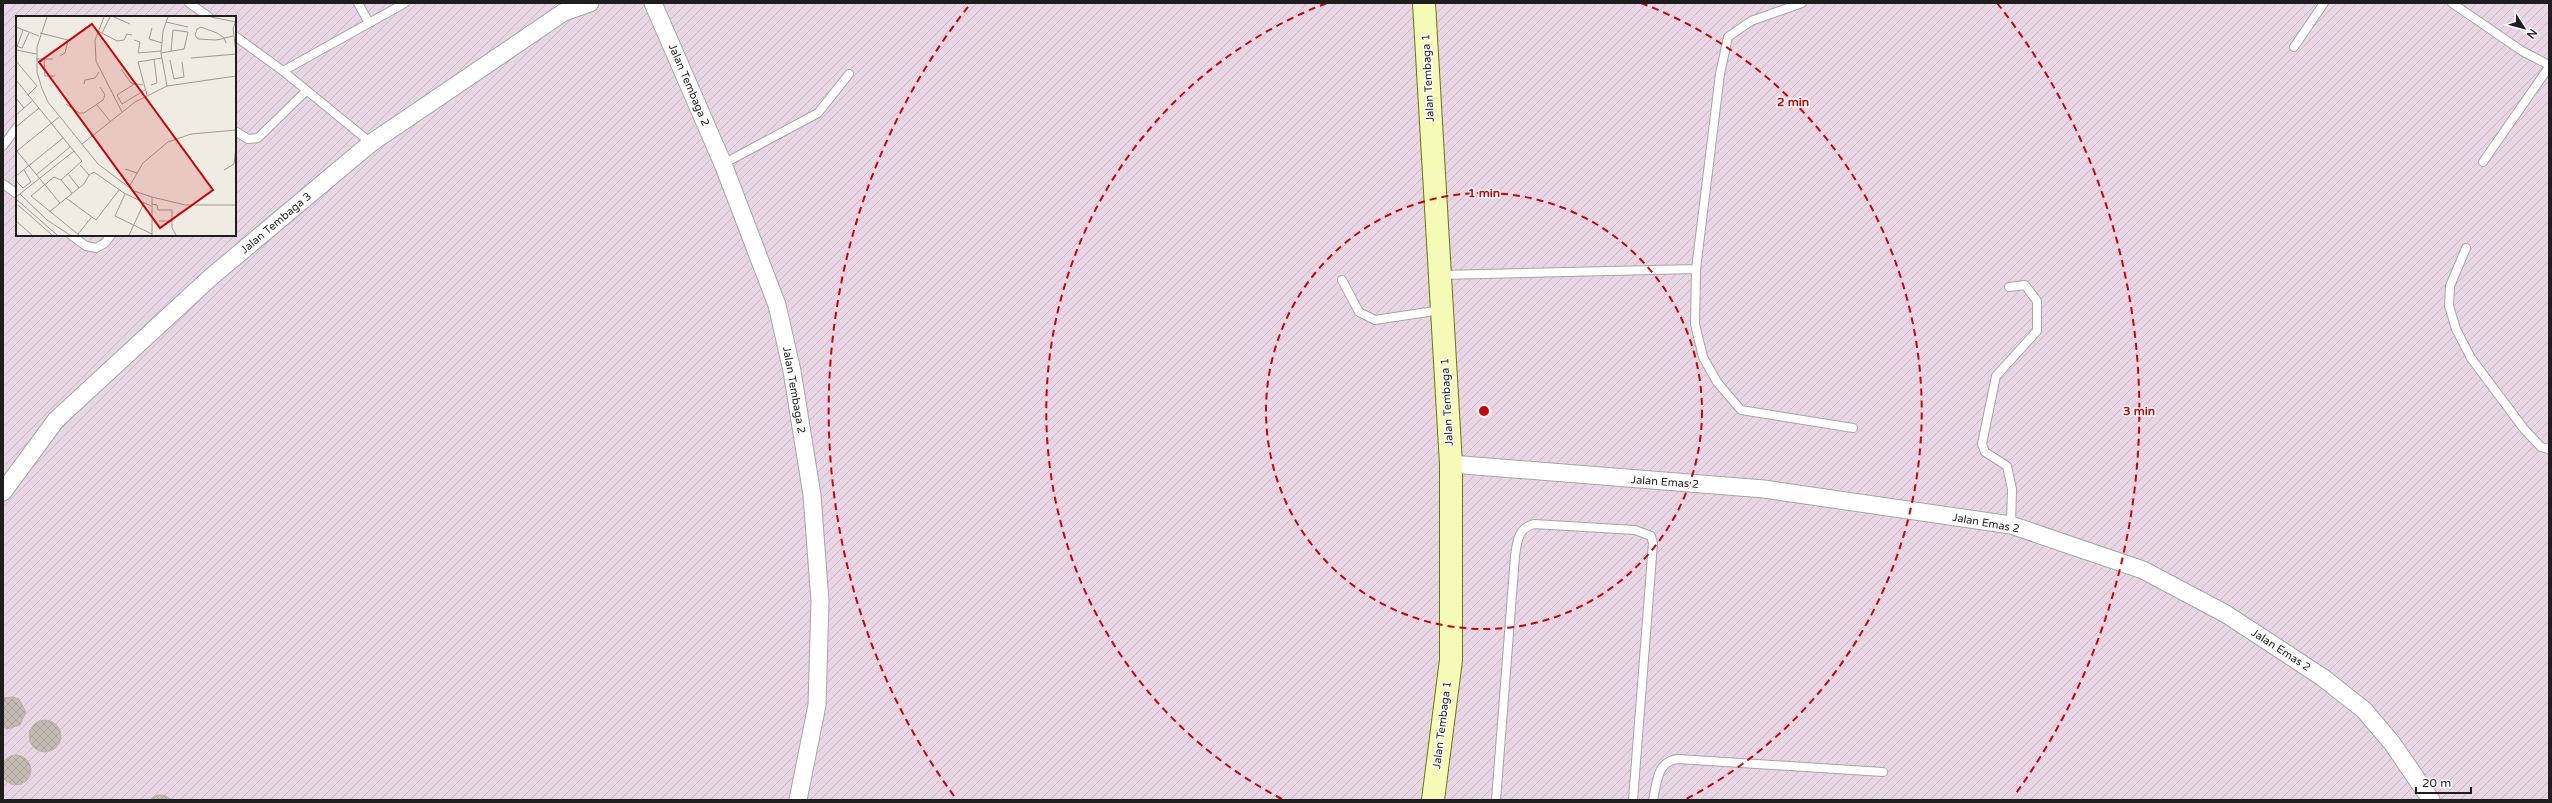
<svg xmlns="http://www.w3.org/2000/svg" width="2552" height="803" viewBox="0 0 2552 803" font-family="'Varela Round',sans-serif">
  <defs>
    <pattern id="industrial-furrows" width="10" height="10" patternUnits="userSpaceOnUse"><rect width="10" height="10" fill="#e8d6e5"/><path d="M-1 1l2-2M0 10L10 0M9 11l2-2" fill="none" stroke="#c7b7c4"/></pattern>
    <pattern id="building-cross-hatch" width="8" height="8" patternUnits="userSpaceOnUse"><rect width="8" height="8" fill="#c4bbb3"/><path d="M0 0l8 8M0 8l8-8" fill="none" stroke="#a8a09a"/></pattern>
  </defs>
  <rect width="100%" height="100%" fill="#efece4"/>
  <path fill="url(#industrial-furrows)" fill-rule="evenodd" d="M3 3H2549V800H3ZM17 17H235V235H17Z"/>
  <path fill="url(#building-cross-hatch)" stroke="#c1b2a6" d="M13 697 19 699 26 712 20 725 7 729 3 727V698Z
    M29 736a16 16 0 1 1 32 0a16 16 0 1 1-32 0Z
    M1 770a15 15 0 1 1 30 0a15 15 0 1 1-30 0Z
    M157 795H164L172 800H150Z"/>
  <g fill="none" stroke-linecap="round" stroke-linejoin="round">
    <defs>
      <path id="lane" d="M189 3 209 17
        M358 3 369 23
        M1802 3 1751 21 1728 37 1720 74 1696 269 1695 324 1703 357 1717 382 1741 410 1853 428
        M2452 3 2522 51 2549 65
        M235 36 283 71 371 143
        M2294 47 2324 3
        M283 71 405 3
        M235 131 248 139 258 138 306 91
        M3 146 17 127
        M2483 162 2549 67
        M723 164 818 113 849 74
        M3 184 17 194
        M71 235 86 246 96 248 105 243 111 235
        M2466 248 2450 286 2449 306 2456 329 2471 358 2524 429 2541 447 2549 449
        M1441 275 1696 269
        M1342 280 1359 312 1375 320 1441 310
        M2009 287 2025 285 2037 301V331L1996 376 1982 444 1985 452 2007 466 2012 489 2011 525
        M1496 800 1515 556C1517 542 1518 528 1534 524L1635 530 1651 536 1653 543 1633 800
        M1653 800C1657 782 1657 761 1678 759L1883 772"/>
      <path id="street" d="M653 3 723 164 777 305 792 371 812 495 820 601 817 705 798 800
        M1451 464 1764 489 2011 525 2143 570 2226 614 2322 677 2364 710 2392 743 2431 800
        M3 492 56 420 211 277 371 143 564 12 590 3"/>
      <path id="secondary" d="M1424 3 1451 464V660L1433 800"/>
    </defs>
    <use href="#lane" stroke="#a5a5a5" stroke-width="10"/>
    <use href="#street" stroke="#a5a5a5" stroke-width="19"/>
    <use href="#secondary" stroke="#697704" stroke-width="24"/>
    <use href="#lane" stroke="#fff" stroke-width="8"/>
    <use href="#street" stroke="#fff" stroke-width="17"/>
    <use href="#secondary" stroke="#f6fab7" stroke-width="22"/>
  </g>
  <g fill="none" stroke="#cc0200" stroke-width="2" stroke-dasharray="7 5">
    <circle cx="1484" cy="411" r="218"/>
    <path d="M1282 799A437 437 0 0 1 1327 3M1641 3A437 437 0 0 1 1686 799"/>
    <path d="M954 796A655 655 0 0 1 971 3M1997 3A655 655 0 0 1 2014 796"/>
  </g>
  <g text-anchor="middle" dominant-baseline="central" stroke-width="3" stroke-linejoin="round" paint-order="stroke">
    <g font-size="11" fill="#1e1e1e" stroke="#fff">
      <text transform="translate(1428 78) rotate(-93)">Jalan Tembaga 1</text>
      <text transform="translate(689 85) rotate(67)">Jalan Tembaga 2</text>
      <text transform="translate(276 223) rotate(-40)">Jalan Tembaga 3</text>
      <text transform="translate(794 390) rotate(80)">Jalan Tembaga 2</text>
      <text transform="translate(1447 402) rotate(-93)">Jalan Tembaga 1</text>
      <text transform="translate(1665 482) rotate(4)">Jalan Emas 2</text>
      <text transform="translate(1986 523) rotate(10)">Jalan Emas 2</text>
      <text transform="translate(2281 650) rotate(33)">Jalan Emas 2</text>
      <text transform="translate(1442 725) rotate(-83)">Jalan Tembaga 1</text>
    </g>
  </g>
  <g transform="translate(16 16)">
    <rect width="220" height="220" fill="#efece4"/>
    <path fill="none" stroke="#9b9a95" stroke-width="1" d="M31 1 21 31V56L26 73 32 86 82 148 118 175 136 181 169 189H220M88 1 79 24 80 45 106 96M98 1 114 8M195 1 220 6M220 4 217 13 220 36M150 6 172 11M0 11 23 20M136 12 133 23 146 27M82 15 101 25 108 24 111 18 116 19M24 17 52 24 49 37 44 40M86 17 94 1M118 24 124 26 122 37 145 35M210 27 208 22 207 21 201 17 185 11 181 13 179 19 182 23 199 24 206 23 208 22 217 20M0 30 6 32 13 17M1 31 7 14M0 34 21 38M145 37 168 33 172 16 157 14 155 35M175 42 220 38M20 43H37M28 43 29 60H39M154 44 158 63 168 61 166 46M0 45 21 70 12 79M105 53 115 67 127 69M0 64 66 145 45 164M120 67 101 79 106 88 129 74M68 68 69 64 79 62 83 56M135 69 141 67 138 43M151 70 145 37 147 15 152 1M131 79 122 46 146 42M0 82 8 92M50 88 63 97H68L87 84 89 79 84 71M81 89 94 105M0 99 16 85M0 111 23 92M66 128 119 86 151 70 220 60M0 134 44 187M1 135 43 101M64 149 73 159M109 153 121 157M208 154 218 148 220 131M20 159 54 131M53 159 63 172M0 160 47 122M0 165 7 172 15 166 8 154M113 171 127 147 152 126 175 118 220 114M56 177 45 164 38 161 15 180 63 219M4 178 31 204 54 219M109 178 99 200 136 218M0 181 58 135M50 182 80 204 103 174M0 183 41 219M136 188 141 189 142 194H156V212L160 219M2 189 36 219M33 196 68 168 73 159 78 156 108 177 135 190M0 205 16 219M143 205H156M62 218 75 202M113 219 128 187M136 219V181"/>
    <path fill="#cc0200" fill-opacity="0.15" stroke="#cc0200" stroke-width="2" d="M76 8 197 174 144 212 23 46Z"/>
    <rect width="220" height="220" fill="none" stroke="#1e1e1e" stroke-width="2"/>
  </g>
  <circle cx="1484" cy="411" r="6" fill="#cc0200" stroke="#fff" stroke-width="2"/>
  <g font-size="12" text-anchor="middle" font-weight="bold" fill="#cc0200" stroke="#fff" stroke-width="3" stroke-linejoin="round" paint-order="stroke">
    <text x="1793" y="106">2 min</text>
    <text x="1484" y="197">1 min</text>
    <text x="2139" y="415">3 min</text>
  </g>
  <rect width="2552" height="803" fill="none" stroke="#1e1e1e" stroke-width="8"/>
  <g transform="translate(2524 28) rotate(126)" stroke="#ffffff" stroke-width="3" paint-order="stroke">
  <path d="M0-3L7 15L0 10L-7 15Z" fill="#1e1e1e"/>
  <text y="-6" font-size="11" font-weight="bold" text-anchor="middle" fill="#1e1e1e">N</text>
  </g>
  <path d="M2416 787v6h55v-6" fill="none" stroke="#1e1e1e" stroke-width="2"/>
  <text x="2422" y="787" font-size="12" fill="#1e1e1e" stroke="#ffffff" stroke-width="3" paint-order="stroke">20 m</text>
</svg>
